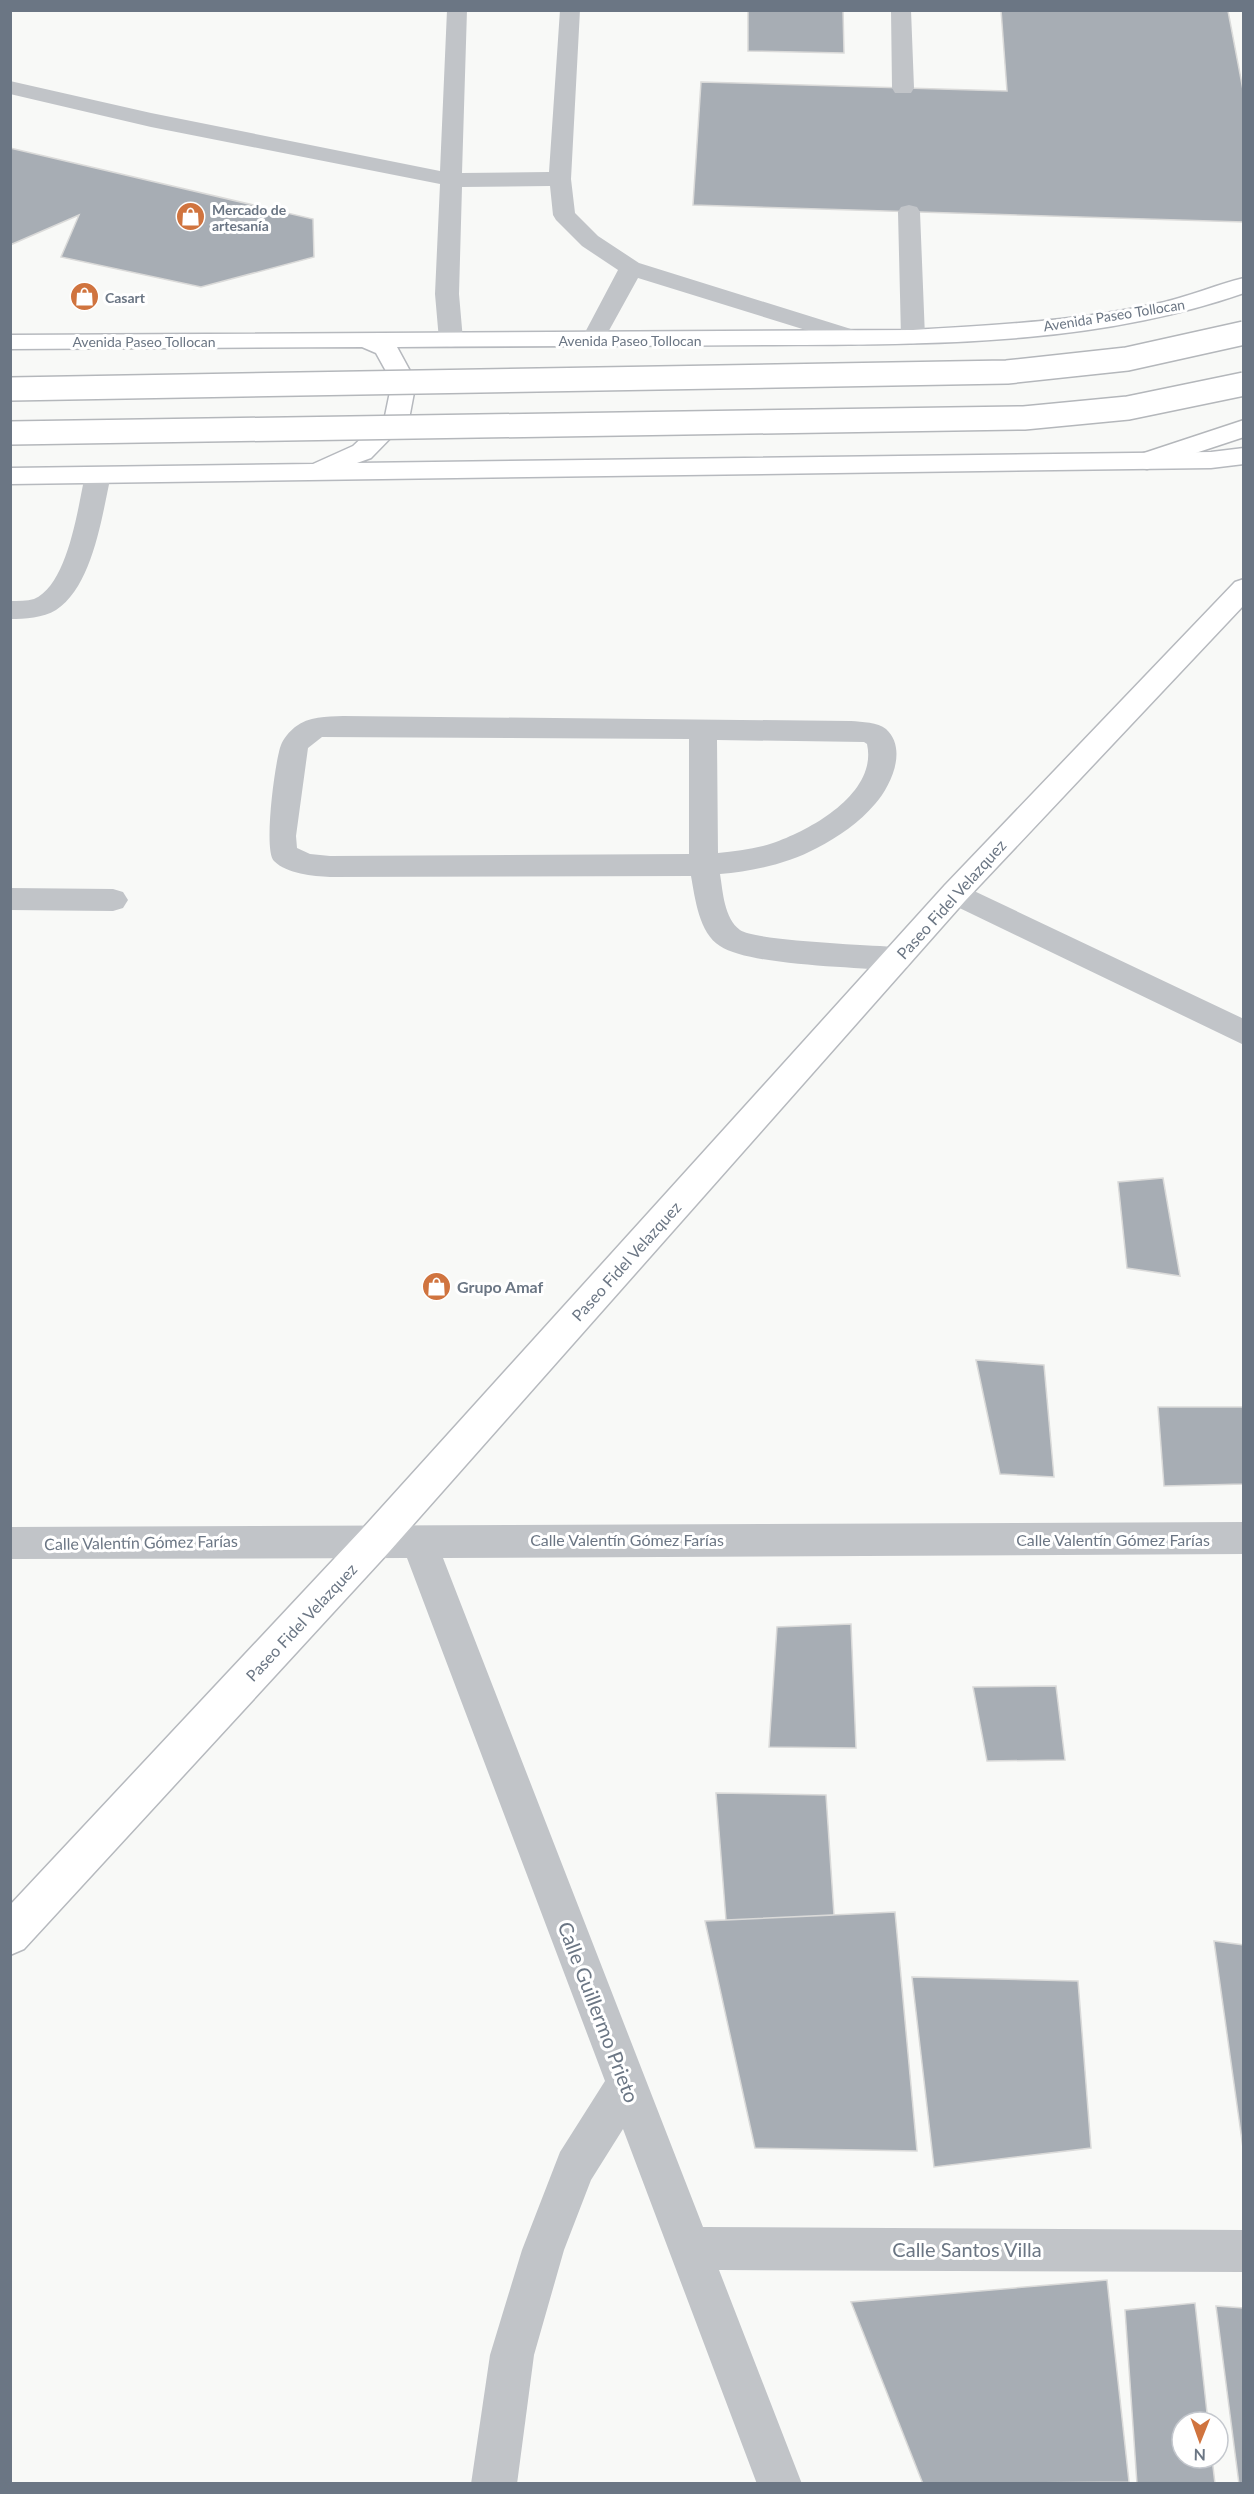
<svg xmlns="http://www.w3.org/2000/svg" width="1254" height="2494" viewBox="0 0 1254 2494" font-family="Lato,sans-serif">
  <rect width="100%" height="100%" fill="#f8f9f7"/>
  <path fill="#a7adb4" stroke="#dadad9" stroke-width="1.5" d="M748 10H843L844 53 748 51Z
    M1001 10H1244L1228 11 1244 95V222L693 205 701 82 1007 91Z
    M10 148 313 219 314 257 201 287 61 257 79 215 10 245Z
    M1163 1178 1180 1276 1127 1268 1118 1182Z
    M976 1360 1044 1365 1054 1477 1000 1474Z
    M1158 1407H1244V1484L1164 1486Z
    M851 1624 856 1748 769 1747 777 1627Z
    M1056 1686 1065 1760 987 1761 973 1687Z
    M716 1793 826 1795 834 1915 726 1920Z
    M895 1912 917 2151 755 2148 705 1921Z
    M1214 1941 1244 1945V2155Z
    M912 1977 1078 1981 1091 2148 934 2167Z
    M1107 2280 1129 2482 923 2484 851 2302Z
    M1195 2303 1208 2422H1182V2458H1212L1215 2484H1137L1125 2310Z
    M1216 2306 1244 2308V2484H1239Z"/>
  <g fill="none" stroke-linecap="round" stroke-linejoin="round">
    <defs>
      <path id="secondary" d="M1244 278V293C1092 346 931 344 773 345 647 346 522 346 397 347L416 382 409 419 371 458 357 463 1211 452 1244 448V464L1211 468 10 484V468L313 464 353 446 385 416 392 382 376 353 362 347 10 349V335L913 330C996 325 1079 321 1160 303 1188 297 1215 285 1244 278Z
        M1244 579V605L965 901 389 1552 24 1949 10 1955V1905L363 1528 945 885 1235 582Z"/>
      <path id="trunk" d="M1244 420V437L1147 469 1138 467 1134 461 1138 455Z"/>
    </defs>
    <use href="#secondary" stroke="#b6b9be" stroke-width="3"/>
    <use href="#trunk" stroke="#b4b7bb" stroke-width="3"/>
    <path fill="#c1c4c8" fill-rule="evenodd" d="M447 10H467L462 173 549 172 560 10H580L571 179 575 213 598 236 639 263 867 334 871 339 867 344 859 346 851 344 638 278 601 345 593 347 585 345 581 340 618 270 582 246 556 220 553 215 550 186 462 187 459 294 463 340 459 345 451 347 443 345 439 340 435 294 440 184 151 127 10 94V81L151 113 440 171Z
      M891 10H911L914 88 911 93H895L892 88Z
      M909 205 917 207 920 212 925 337 921 342 913 344 905 342 901 337 898 212 901 207Z
      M98 467 107 469 111 475C102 515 93 586 56 610 43 618 25 619 10 619V601C18 601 27 601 34 599 68 585 78 507 85 475L89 469Z
      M343 716 851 721C862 722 878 722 886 729 908 749 891 786 875 804 860 822 838 837 817 848 787 864 753 871 720 874 723 892 724 918 740 930 756 941 871 945 897 947L908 951 912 959 908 967 897 971C858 967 750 966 720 946 699 933 695 898 691 876L330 877C313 876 287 874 274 861 263 851 275 760 281 745 283 739 290 731 295 727 309 716 326 717 343 716ZM322 737 689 739V854L330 856 310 854 297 848 296 836 308 748ZM717 740 864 742 867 744C878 793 811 830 773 843 755 849 736 851 718 853Z
      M955 882 1244 1019V1045L945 901 940 893 945 885Z
      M10 888 113 889 123 892 128 900 123 908 113 911 10 910Z"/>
    <path fill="#c1c4c8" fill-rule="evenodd" d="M1244 1522V1554L443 1558 703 2227 1244 2230V2272L719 2270 802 2484H757L623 2129 591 2180 564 2250 534 2355 517 2484H471L490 2355 522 2250 560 2152 605 2081 407 1558 10 1559V1527Z"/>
    <use href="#secondary" fill="#fff" fill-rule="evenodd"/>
    <use href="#trunk" fill="#fff" fill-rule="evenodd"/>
    <defs>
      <path id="trunk-bridge" d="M10 389 1007 372 1127 359 1244 333
        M10 433 1024 418 1128 408 1244 384"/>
    </defs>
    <use href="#trunk-bridge" stroke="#b4b7bb" stroke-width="26" stroke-linecap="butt"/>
    <use href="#trunk-bridge" stroke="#fff" stroke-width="23"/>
  </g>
  <defs>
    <symbol id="shop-disc" viewBox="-11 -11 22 22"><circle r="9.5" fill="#d0743f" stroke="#fff"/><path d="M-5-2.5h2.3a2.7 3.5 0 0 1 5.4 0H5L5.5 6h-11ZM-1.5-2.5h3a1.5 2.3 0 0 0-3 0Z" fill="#fff"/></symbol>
  </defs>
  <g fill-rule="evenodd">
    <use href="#shop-disc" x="174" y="200" width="33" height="33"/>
    <use href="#shop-disc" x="68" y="280" width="33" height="33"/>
    <use href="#shop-disc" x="420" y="1270" width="33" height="33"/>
  </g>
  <g text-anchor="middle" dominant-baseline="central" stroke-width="6" stroke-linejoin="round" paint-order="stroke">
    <g font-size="14" font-weight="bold" fill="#6b7684" stroke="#fff" text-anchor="start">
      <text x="212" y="209">Mercado de<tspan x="212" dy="16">artesanía</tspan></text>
      <text x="105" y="297">Casart</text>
    </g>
    <g font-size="14" fill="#6b7684" stroke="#fff">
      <text transform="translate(1114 315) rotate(-9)">Avenida Paseo Tollocan</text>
      <text x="630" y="340">Avenida Paseo Tollocan</text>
      <text x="144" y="341">Avenida Paseo Tollocan</text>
    </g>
    <g font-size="16" fill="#6b7684" stroke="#fff">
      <text transform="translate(951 899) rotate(-48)">Paseo Fidel Velazquez</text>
      <text transform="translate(626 1261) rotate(-48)">Paseo Fidel Velazquez</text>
      <text x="627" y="1539">Calle Valentín Gómez Farías</text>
      <text x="1113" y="1539">Calle Valentín Gómez Farías</text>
      <text transform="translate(141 1542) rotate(-1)">Calle Valentín Gómez Farías</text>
      <text transform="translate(301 1622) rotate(-47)">Paseo Fidel Velazquez</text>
    </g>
    <g font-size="16" font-weight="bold" fill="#6b7684" stroke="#fff" text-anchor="start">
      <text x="457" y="1286">Grupo Amaf</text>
    </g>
    <g font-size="20" fill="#6b7684" stroke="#fff">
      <text transform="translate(599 2012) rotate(69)">Calle Guillermo Prieto</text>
      <text x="967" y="2249">Calle Santos Villa</text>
    </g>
  </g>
  <rect width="1254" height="2494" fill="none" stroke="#6b7684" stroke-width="24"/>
  <g transform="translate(1200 2440) rotate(181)"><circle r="28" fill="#ffffff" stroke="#c4c8ce" stroke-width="1.5"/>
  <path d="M0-4.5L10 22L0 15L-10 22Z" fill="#d0743f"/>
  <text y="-9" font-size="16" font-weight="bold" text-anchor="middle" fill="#6b7684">N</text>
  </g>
</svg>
